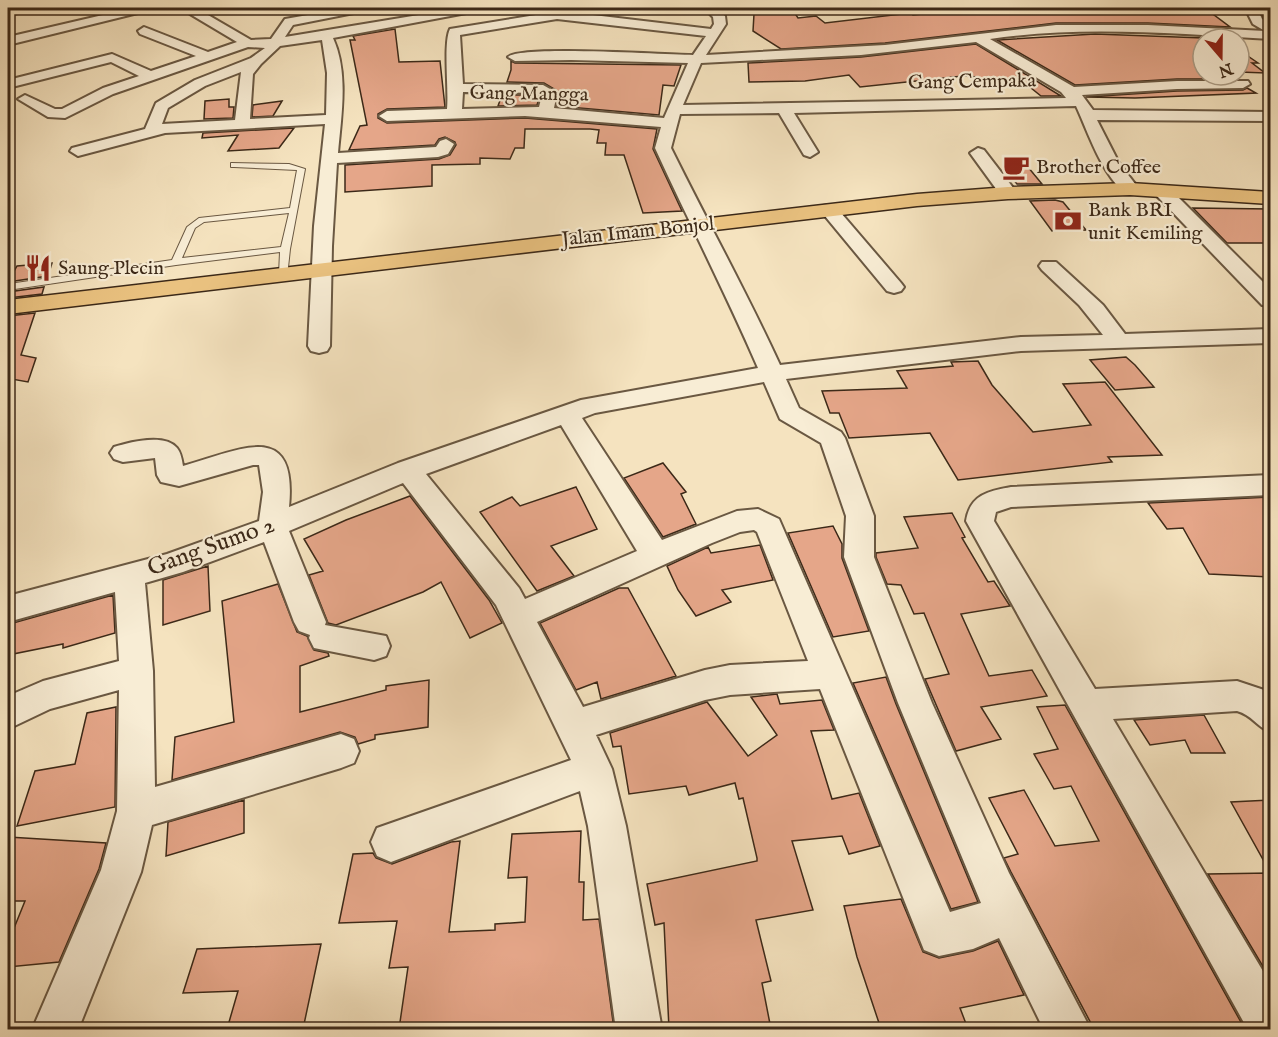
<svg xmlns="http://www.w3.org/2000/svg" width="1278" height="1037" viewBox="0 0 1278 1037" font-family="'IM FELL English',serif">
  <rect width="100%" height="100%" fill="#f5e3bf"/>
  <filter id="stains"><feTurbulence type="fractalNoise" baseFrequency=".00333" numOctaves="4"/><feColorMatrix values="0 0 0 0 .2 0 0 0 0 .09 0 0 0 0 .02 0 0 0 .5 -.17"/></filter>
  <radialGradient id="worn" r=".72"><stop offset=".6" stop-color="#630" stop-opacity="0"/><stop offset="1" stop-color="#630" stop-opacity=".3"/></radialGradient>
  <path fill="#e5a689" stroke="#3c2918" stroke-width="1.5" d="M960 8 1206 9 1230 27 1148 23H1056L885 43 781 49 753 31 754 14 792 9 798 18 816 16 825 23 910 13 913 15 962 10Z
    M395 29 399 62 440 61 445 107 387 109 378 114V118L387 123 525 118 657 129 653 149 682 211 643 213 624 155H605L606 143H597L599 130 590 129H525L524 148H515L510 159 480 158V164L432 165V186L345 192V165L439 159 450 155 456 145 455 142 445 137 439 139 435 145 349 150 360 126 367 125 350 40H355L353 36Z
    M1095 34 1231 39H1203V75H1226L1232 79H1177L1075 85 997 40Z
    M976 44 1061 96H1041L1026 84 991 86 979 77 963 76 860 87 849 75 805 81 749 82 748 63 861 57Z
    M1239 50 1258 63H1252L1265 73 1239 72Z
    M511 61 515 63 681 65 674 86 663 85 659 115 557 106 559 92 544 83 507 82 511 70Z
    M1247 88 1256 93 1135 98 1086 97 1177 91 1243 90Z
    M502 95H539L540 96 537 105 498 106Z
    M229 99V107H234L233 118 204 119 205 101Z
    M282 101 273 116 252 117 253 105Z
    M294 128 279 148 228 151 238 135 202 138 203 133Z
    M1023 161 1042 184H1017L1008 173Z
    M1055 200 1063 202 1086 230 1052 231 1030 201Z
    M1193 208 1270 209V243H1227Z
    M52 263 48 276 8 282 17 266Z
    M44 287 42 294 8 298V292Z
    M35 313 21 355 36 358 28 382 12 379 11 383 8 382V316Z
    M1126 357 1135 365 1154 387 1115 390 1090 360Z
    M978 361 992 385 1033 432 1091 425 1063 384 1105 382 1162 455 1108 457 1112 462 958 480 930 433 849 438 839 413H830L822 391 907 388 897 371 953 366 951 362Z
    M663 463 686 492 681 494 696 524 663 537 624 478Z
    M576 487 597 529 551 546 574 576 537 591 480 512 512 497 520 506Z
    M410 496 489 600 502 623 470 638 441 582 423 592 336 625 328 623 309 575 323 571 304 539 346 520Z
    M1270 497V577L1209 574 1183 528 1167 529 1148 503Z
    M952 513 965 537 962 538 988 582 994 581 1010 606 961 614 989 676 1032 670 1047 696 981 707 1001 739 956 751 925 679 949 674 924 613 914 614 901 585 887 584 876 557V553L918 548 904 517Z
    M833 526 842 544V558L869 631 833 637 788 533Z
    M760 545 773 580 722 590 731 602 696 616 678 590 667 566 708 547 711 553Z
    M208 566 210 611 163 625V580Z
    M278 584 297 632 307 636 314 650 328 653 329 656 300 666V712L386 690V686L429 680 428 727 375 735V739L358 744 355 737 340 732 172 780 175 737 234 722 222 601Z
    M619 588H628L676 676 601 699 597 682 576 690 540 623Z
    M113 595 115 633 63 648V644L8 655V640L13 623Z
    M886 677 896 704 978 902 951 909 853 683Z
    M777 694 780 704 822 700 834 730 811 731 832 799 859 793 880 846 849 854 842 836 792 841 813 910 756 920 771 981 762 983 771 1029H669L664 923 655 925 647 884 757 861V858L743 798 739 799 735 783 689 795 686 786 629 794 621 746 613 747 610 733 707 702 748 756 777 735 751 697Z
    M1065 705 1242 1024 1219 1029H1094L1011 872 1004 858 1018 854 989 798 1024 790 1055 846 1099 841 1071 786 1054 789 1034 754 1058 749 1037 707Z
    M116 707 115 807 17 826 35 771 75 764 87 713Z
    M1204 715 1225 753H1191L1185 740 1150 745 1134 720Z
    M244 800V833L166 856 168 822Z
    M1270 800V872L1231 802Z
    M581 831 579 882H584L583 920 599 919 614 1029H399L408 967 389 968 397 921 339 923 353 854 373 853 376 858 392 864 451 842 460 841 449 932 495 930V924L525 922 527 877 508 878 512 834Z
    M8 837 106 843 99 869 59 962 8 967V943L25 901H8Z
    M1270 873V970H1265L1208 874Z
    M901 899 923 952 939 958 973 951 998 941 1024 995 960 1008 968 1029H881L857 957 844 906Z
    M321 944 303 1029H227L238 991 183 993 197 949Z"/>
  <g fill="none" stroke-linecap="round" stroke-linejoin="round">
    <defs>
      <path id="service" d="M231 163 289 164 305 169 290 249 287 277 279 275 280 252 176 265 8 290 9 284 172 260 187 227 199 218 290 208 297 170 234 167H231ZM289 213 281 247 182 258 195 228 204 222Z"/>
      <path id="minor" d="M13 8H34L32 10 8 15V9Z
        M133 8H152L150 10 8 45V37Z
        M185 8H196L251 40 271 39 285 19 348 8H370L364 11 293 25 285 37 461 8H483L477 11 333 38C349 73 341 117 338 153L436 147 440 141 446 139 454 144 448 154 438 157 337 163 332 246 330 346 327 351 319 353 311 351 308 346 314 226 325 124 165 133 78 156 70 151 72 148 145 129 156 103 195 80 251 58 265 48 248 47 113 94 65 118 48 117 18 99 25 95 55 109H62L103 88 139 76 111 62 8 88V80L112 54 151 71 196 56 140 34 138 31 144 27 208 52 237 42 190 14ZM322 40 327 73 326 115 250 119 253 74 261 64 280 46ZM241 72 235 120 162 124 168 108 205 86Z
        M534 8 711 29 714 24 713 17 704 8H716L725 16 726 24 706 55 885 45 1056 25H1148L1265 31 1253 24 1245 8H1257L1262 19 1270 24V39C1177 34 1083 25 990 39L1074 87 1177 81H1248L1250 84 1243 88 1177 89 1082 95 1093 110 1270 112V121L1097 120 1119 163 1139 189 1136 193C1131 194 1127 195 1123 191 1101 172 1088 132 1076 106L794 113 818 152 810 157 804 155 779 113 680 114 671 148C707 221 746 291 780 365L1021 337 1103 335 1079 305 1042 270 1039 266 1042 262H1056L1103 305 1125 334 1270 329V343L1021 351 786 379 799 408 841 432 845 438 874 516V557L932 703 1009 873 1091 1030H1044L999 938 973 949 939 956 924 950 820 689 730 695 705 700 596 735 612 769 626 826 662 1030H616L588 826 580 791 391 862 377 856 371 842 377 828 571 760 496 605 403 483 289 531 326 622 325 625 386 636 390 646 386 656 374 660 314 648 309 638 310 635 299 631 294 622 264 542 183 572 145 583 153 671 155 787 341 734 354 739 359 751 354 763 341 768 152 825 141 872 78 1030H32L101 870 117 811 119 690 50 709 8 729V696L43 681 119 661 115 592 8 622V596L167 554 259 521 263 492 259 465H253L179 486 161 482 157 475 155 458 123 462 114 459 110 453 114 447C130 442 165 433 177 448 181 453 182 460 183 466 238 451 298 417 289 507L398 463 581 400 758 368C726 294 689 222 655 148L661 127 525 116 387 121 379 116 387 111 447 109C449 89 443 43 450 29L542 14 535 11ZM557 19 706 36 693 55C666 55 521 45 508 57L515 61 571 60 688 63 664 118 554 108 557 93 543 85 463 84 460 35ZM976 42 1061 92 1066 98 683 105 701 63 861 55ZM463 92 540 93 542 95 539 107 462 109ZM764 382 780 419 821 443 846 516 844 557 898 703 981 903 950 912 779 519 758 509 737 511 662 540 582 418 595 413ZM561 425 637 551 525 599 519 588 426 474ZM754 530 757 532 808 661 730 665 705 670 583 707 537 622 712 543 740 532Z
        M978 148 984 150 1014 189 1017 193 1014 197H1002L970 153Z
        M1162 186 1168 187 1270 289V306L1262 305 1156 195 1153 191 1156 187Z
        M829 205 835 206 901 283 904 287 901 291 894 293 887 291 820 210 823 206Z
        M1270 475V495L1011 507 996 512 994 521 1095 689 1237 681 1270 692V732C1256 726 1252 715 1237 711L1113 719 1270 983V1030H1248L966 521C970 495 988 491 1011 487Z"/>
      <path id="trunk" d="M1130 183 1270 192V204L1130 195 1008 199 917 206 8 314V300L917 194 1008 187Z"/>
    </defs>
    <use href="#service" stroke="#6a5842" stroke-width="2"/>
    <use href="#minor" stroke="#6a5842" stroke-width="4"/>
    <use href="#trunk" stroke="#3c2918" stroke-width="3"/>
    <use href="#service" fill="#f8edd5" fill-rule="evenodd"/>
    <use href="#minor" fill="#f8edd5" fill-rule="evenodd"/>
    <use href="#trunk" fill="#eac280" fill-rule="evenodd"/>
  </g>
  <defs>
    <symbol id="cafe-bare" viewBox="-9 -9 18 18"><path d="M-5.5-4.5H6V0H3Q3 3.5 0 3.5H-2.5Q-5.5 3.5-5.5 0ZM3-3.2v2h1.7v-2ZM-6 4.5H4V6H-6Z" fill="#8f2418" stroke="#f8edd5" stroke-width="2.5" paint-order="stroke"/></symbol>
    <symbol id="bank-bare" viewBox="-9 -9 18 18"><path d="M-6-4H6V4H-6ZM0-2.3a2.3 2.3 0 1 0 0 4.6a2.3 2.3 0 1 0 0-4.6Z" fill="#8f2418" stroke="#f8edd5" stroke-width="2.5" paint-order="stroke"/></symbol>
    <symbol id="restaurant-bare" viewBox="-9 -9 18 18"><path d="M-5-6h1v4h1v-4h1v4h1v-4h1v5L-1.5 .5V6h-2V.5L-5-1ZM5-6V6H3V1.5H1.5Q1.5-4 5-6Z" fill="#8f2418" stroke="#f8edd5" stroke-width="2.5" paint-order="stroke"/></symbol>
  </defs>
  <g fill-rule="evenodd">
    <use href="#cafe-bare" x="997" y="148" width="38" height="38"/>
    <use href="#bank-bare" x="1049" y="202" width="38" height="38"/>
    <use href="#restaurant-bare" x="19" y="249" width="38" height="38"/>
  </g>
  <g text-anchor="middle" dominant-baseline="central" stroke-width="4.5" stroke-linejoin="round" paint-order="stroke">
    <g font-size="20" fill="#3c2918" stroke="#f8edd5">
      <text transform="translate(972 82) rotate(-1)">Gang Cempaka</text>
      <text transform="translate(529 94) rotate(1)">Gang Mangga</text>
      <text transform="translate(638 232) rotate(-6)">Jalan Imam Bonjol</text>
    </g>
    <g font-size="20" fill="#3c2918" stroke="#f8edd5" text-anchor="start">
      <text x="1036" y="167">Brother Coffee</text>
      <text x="1088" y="210">Bank BRI<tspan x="1088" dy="23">unit Kemiling</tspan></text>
      <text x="58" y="268">Saung Plecin</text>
    </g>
    <g font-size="24" fill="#3c2918" stroke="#f8edd5">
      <text transform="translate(211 547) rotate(-20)">Gang Sumo 2</text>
    </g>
  </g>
  <rect width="1278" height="1037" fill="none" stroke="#f5e3bf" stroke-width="30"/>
  <rect x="9" y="9" width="1260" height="1019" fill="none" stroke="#3c2918" stroke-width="3"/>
  <rect x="15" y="15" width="1248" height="1007" fill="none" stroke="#3c2918" stroke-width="1.5"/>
  <g transform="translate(1221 57) rotate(160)"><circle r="28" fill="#f8edd5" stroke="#ad9f89" stroke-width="1.5"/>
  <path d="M0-4.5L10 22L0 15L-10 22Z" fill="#8f2418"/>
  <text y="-9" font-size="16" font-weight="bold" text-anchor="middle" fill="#3c2918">N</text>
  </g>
  <rect width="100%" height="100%" filter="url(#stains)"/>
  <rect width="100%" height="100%" fill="url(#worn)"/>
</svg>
